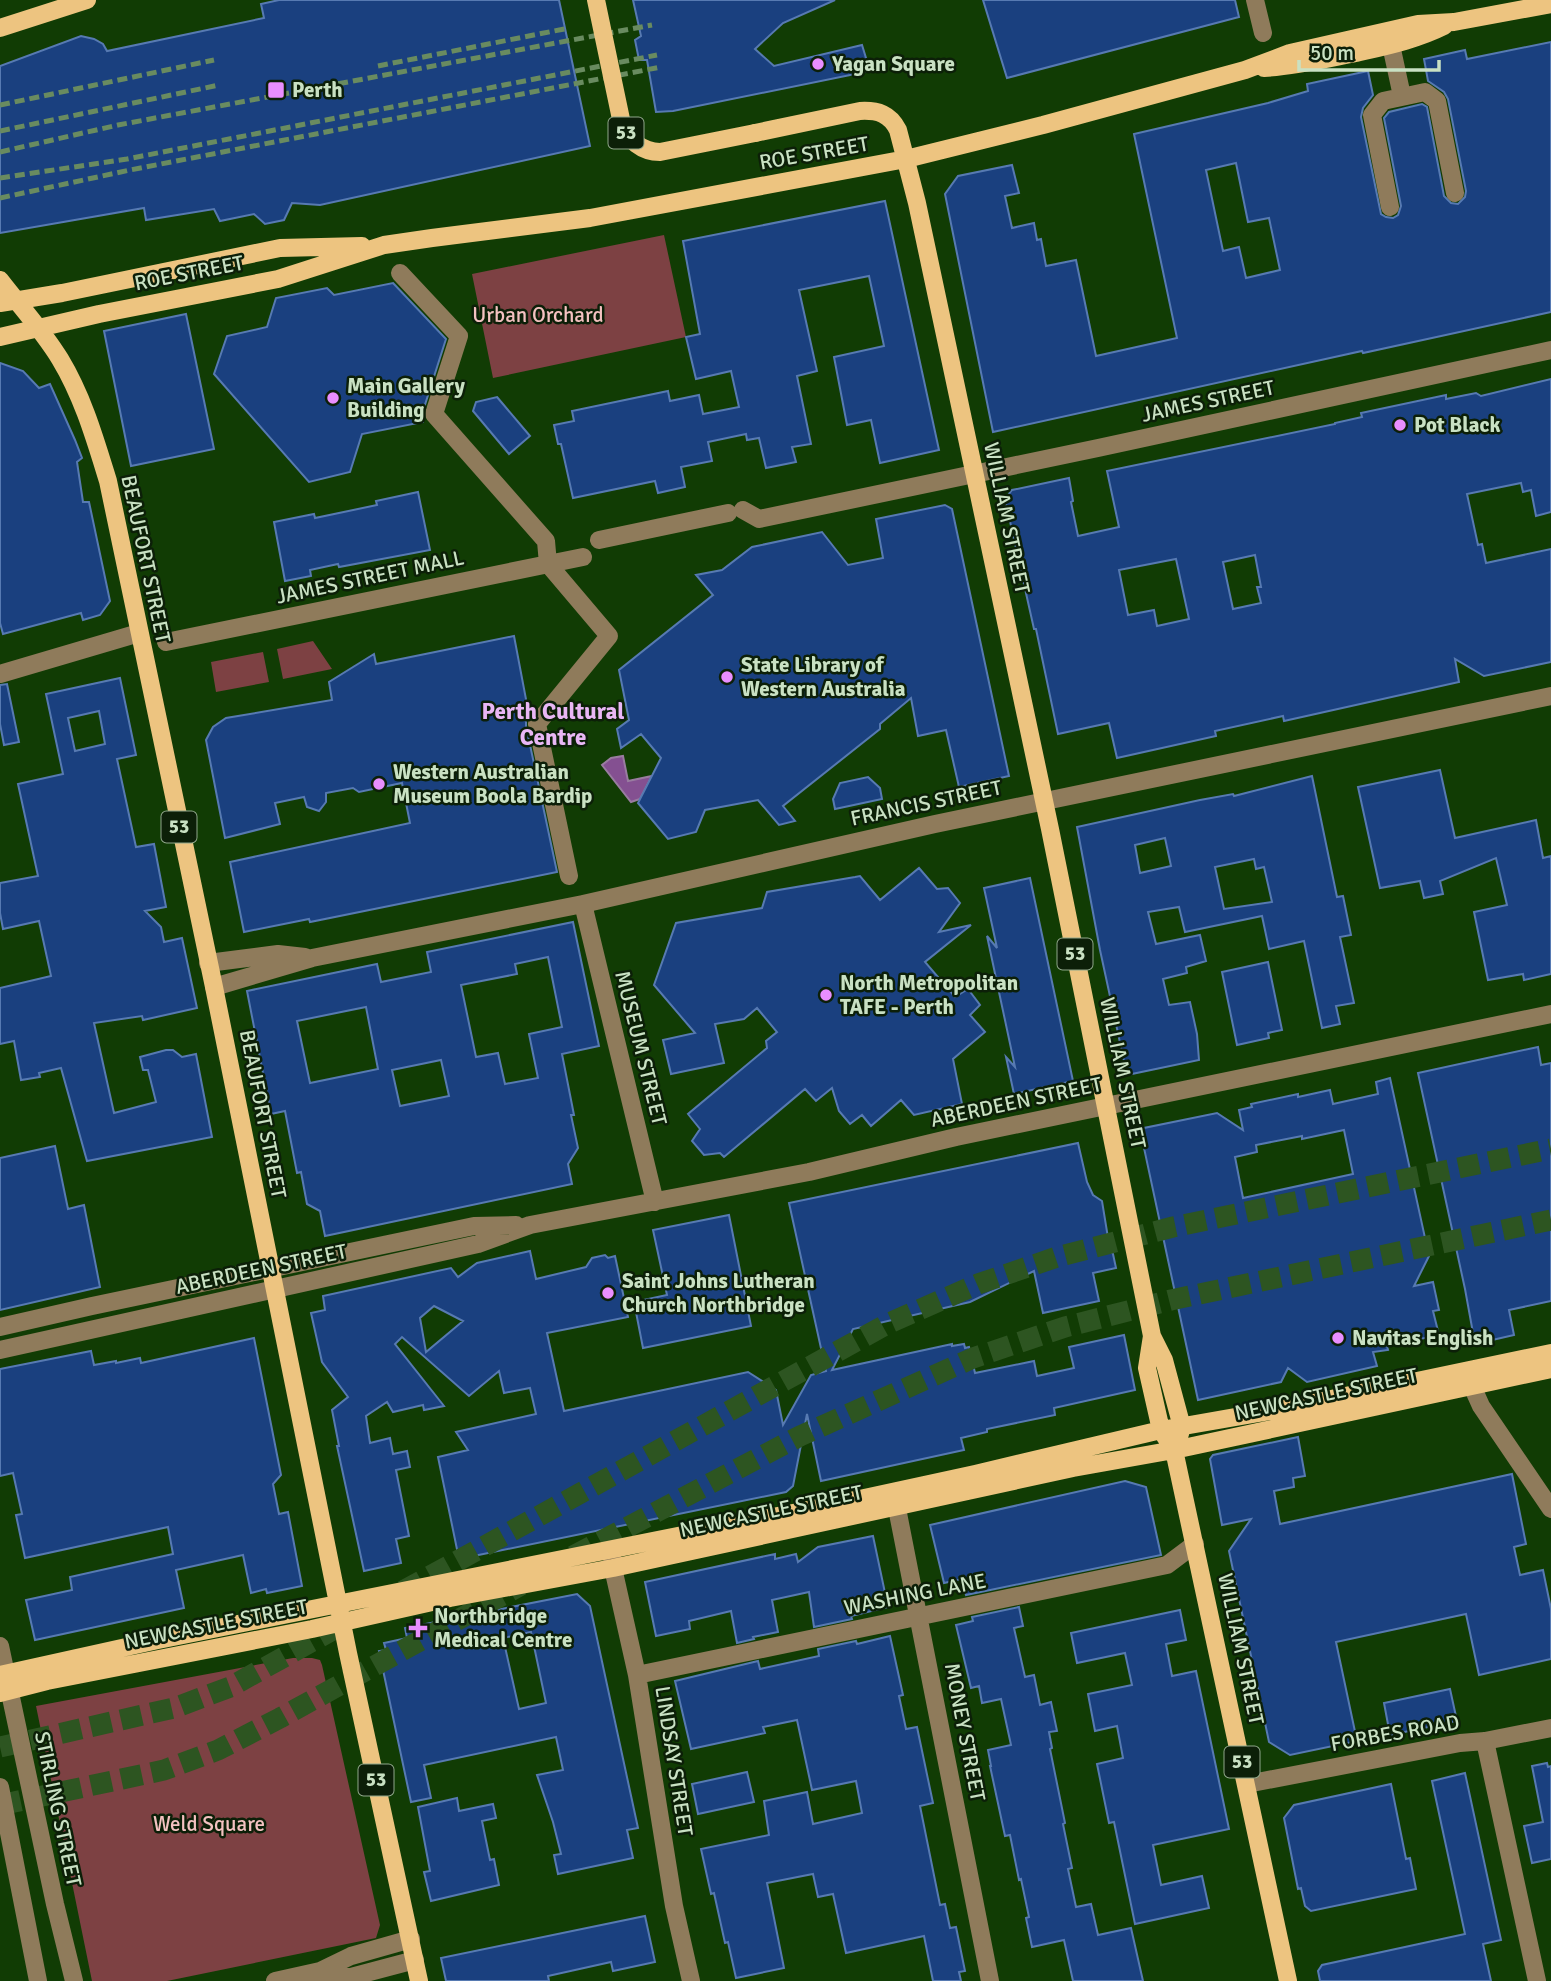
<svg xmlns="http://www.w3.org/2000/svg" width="1551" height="1981" viewBox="0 0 1551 1981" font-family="Signika,sans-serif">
  <rect width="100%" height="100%" fill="#113c04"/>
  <path fill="#7d4143" d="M664 235 686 337 493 378 472 274Z
    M313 641 332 669 283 679 277 649Z
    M263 652 269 682 216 692 211 662Z
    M293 1658H312L320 1660 322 1665 380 1925 376 1938 167 1981H92L36 1706Z"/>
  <path fill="#845091" stroke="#997ca0" stroke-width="2" d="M623 756 628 781 652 776 640 799 631 802 602 765 611 758Z"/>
  <path fill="#1a407f" stroke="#577ab2" stroke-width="2" fill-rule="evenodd" d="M279 0H559L590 146 320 205 292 203 284 220 265 224 254 214 220 221 214 209 146 220 144 208 0 233V66L81 36 94 39 103 44 107 51 264 18 261 4Z
    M633 0H835L783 23 755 49 774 66 862 45 870 71 673 111 656 112 647 60H639L635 40 641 36Z
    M983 0H1235L1239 17 1007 78Z
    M1551 42V312L1363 353 1362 351 993 432 945 194 958 176 1012 165 1019 193 1005 196 1012 228 1034 223 1037 240 1041 239 1046 266 1076 260 1096 356 1177 338 1134 134 1268 103 1308 91 1307 84 1368 71 1373 95 1363 108 1361 117 1381 214 1386 217 1393 218 1398 215 1401 206 1384 118 1389 112 1422 104 1427 107 1444 196 1451 203 1458 204 1465 197 1466 191 1448 99 1444 92 1428 81 1424 59 1465 50 1467 59ZM1236 163 1248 222 1269 218 1280 270 1246 278 1239 247 1223 251 1206 170Z
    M885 201 939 450 880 463 871 420 847 425 834 357 884 346 869 276 799 290 817 371 797 376 811 444 792 447 796 462 766 468 759 438 747 440 746 434 708 442 712 461 681 467 685 487 658 493 655 481 573 498 561 444H558L554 425 574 421 572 411 668 391 670 401 699 395 703 414 739 407 731 371 696 379 686 337 700 334 683 241Z
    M393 283 446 339 423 411V422L362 434 350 472 309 482 214 374 227 336 267 327 276 298 327 288 334 295Z
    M186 314 214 449 131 466 104 331Z
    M0 363 23 371 39 388 50 384 75 440 82 458 77 462 83 502H89L110 601 100 615 83 620 81 613 3 634 0 623Z
    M1551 379V512L1536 516 1531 490 1523 492 1521 483 1467 494 1478 545 1482 544 1486 563 1551 549V662L1484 676 1455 659 1459 682 1284 721 1283 716 1215 731 1216 736 1117 758 1109 723 1058 734 1036 629H1034L1005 499 1012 490 1069 478 1073 501 1071 502 1078 536 1119 527 1107 471 1335 424V423L1362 417 1361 413 1446 395V399L1476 393 1481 396ZM1255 555 1261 587H1257L1261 603 1233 609 1223 562ZM1176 559 1189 619 1157 626 1154 610 1128 615 1119 570Z
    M497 397 530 436 509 454 473 411 476 402Z
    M418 492 430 550 339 567 338 564 310 570 311 576 285 581 274 522 314 514 315 518 377 505 376 501Z
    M945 505 952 509 1009 776 959 787 946 730 918 736 911 698 880 724V729L783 806 795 821 779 825 758 800 705 810 696 832 668 839 638 803 661 758 641 734 621 748 617 729 629 720 619 670 713 595 696 575 722 570 752 547 822 532 848 565 883 558 876 519Z
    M514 636 529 715 526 721V726L557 872 310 922 309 919 244 932 230 862 410 823 402 783 359 792 353 788 326 793V802L319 811 307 807 304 797 275 803 280 824 225 838 206 740 213 727 226 718 332 700 329 682 374 654 376 664Z
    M120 678 136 755 117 759 136 847 154 844 166 907 145 911 161 927 164 942 182 938 197 1008 143 1020 142 1016 94 1023 114 1113 156 1102 148 1070H143L140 1057 166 1050H173L182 1057 196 1054 212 1137 87 1161 61 1068 39 1073 40 1077 21 1080 14 1041 0 1044V988L51 976 39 921 3 929 0 913V883L38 876 18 784 63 774 46 694ZM99 711 105 744 75 751 68 718Z
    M7 684 19 742 4 745 0 724V685Z
    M1440 770 1455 838 1536 820 1543 858 1551 856V974L1524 980 1523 974 1488 980 1474 912 1507 905 1496 858 1440 881 1443 894 1424 898 1420 881 1380 888 1358 787Z
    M1312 776 1337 897 1343 896 1351 935 1340 937 1354 1003 1336 1006 1340 1024 1322 1028 1304 941 1269 949 1262 916 1185 932 1179 907 1148 912 1156 944 1200 935 1206 961 1186 967 1187 973 1163 979 1169 1005 1190 1002 1197 1034 1199 1060 1127 1075 1100 950 1077 827 1200 800 1233 794 1234 796ZM1165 838 1171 866 1140 873 1135 845ZM1254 859 1256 869 1264 867 1272 902 1224 909 1215 867Z
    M868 777 880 788 882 799 835 809 833 799 840 783Z
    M919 868 937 889 948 888 960 903 939 932 971 925 925 962 955 997 968 989 980 1005 970 1015 985 1032 953 1059 962 1104 914 1115 901 1100 871 1126 862 1115 850 1124 839 1111 832 1088 816 1101 805 1089 724 1157 720 1153 704 1155 692 1141 700 1129 688 1114 767 1048 766 1041 777 1032 757 1008 744 1019 715 1024 724 1063 671 1074 663 1040 695 1033 654 985 676 923 762 908 767 892 855 877 860 876 880 900Z
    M1030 878 1073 1081 1014 1094 1006 1057 1015 1067 987 936 997 948 984 888Z
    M573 922 599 1046 562 1054 574 1115H571L578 1148 568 1164 572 1184 325 1236 320 1211 307 1204 301 1172 297 1173 285 1111 271 1114 247 991 377 964 381 982 431 972 427 952ZM548 957 562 1027 529 1034 538 1078 505 1084 498 1053 476 1057 461 985 517 974 515 964ZM366 1007 378 1069 310 1083 297 1021ZM441 1060 449 1096 400 1106 392 1070Z
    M1268 962 1282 1030 1268 1033 1269 1038 1237 1045 1222 972Z
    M1538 1047 1541 1065 1551 1063V1301L1509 1310 1514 1335 1475 1344 1465 1289 1418 1073Z
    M1390 1078 1429 1256 1414 1286 1433 1282 1439 1310 1433 1311 1439 1335 1387 1346 1388 1350 1373 1352 1377 1366 1307 1382 1288 1368 1281 1382 1198 1400 1141 1134 1144 1128 1217 1113 1243 1130 1239 1110 1252 1107 1251 1104 1298 1094V1097L1330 1090 1333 1104 1378 1094 1376 1082ZM1344 1130 1353 1174 1243 1198 1235 1157 1257 1152 1256 1145 1302 1136V1139Z
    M1078 1143 1087 1182 1093 1195 1102 1201 1110 1250 1113 1254 1116 1268 1093 1273 1099 1301 1043 1313 1034 1271 970 1302 853 1329 832 1370 952 1344V1346L964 1344 965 1348 969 1347 975 1373 1034 1361 1037 1376 1074 1368 1069 1347 1124 1335 1135 1390 1054 1408 1055 1415 987 1429V1432L961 1438 964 1450 821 1481 807 1414 793 1486 786 1492 459 1559 438 1457 468 1450 456 1432 536 1414 530 1388 504 1393 499 1371 469 1396 402 1337 395 1344 444 1406 424 1410 423 1405 393 1412 387 1402 366 1416 370 1443 390 1438 393 1454 407 1451 410 1467 396 1470 409 1536 396 1539 401 1563 364 1571 337 1446H339L332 1410 348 1397 322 1362 311 1313 325 1310 323 1296 451 1268 458 1277 477 1263 530 1251 536 1279 586 1267 592 1258 605 1255 608 1258 615 1256 628 1317 547 1333 564 1411 748 1372 776 1390 783 1425 811 1375 826 1371 789 1203ZM434 1306 463 1321 426 1352 420 1318Z
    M55 1146 68 1209 84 1205 100 1287 0 1310V1158Z
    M729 1215 751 1326 643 1348 634 1302 667 1295 653 1230Z
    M254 1338 281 1475 273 1484 279 1514 288 1512 302 1586 267 1593 266 1589 251 1593 243 1555 176 1570 184 1608 35 1640 26 1600 72 1590 70 1577 173 1554 168 1527 25 1558 16 1515 22 1514 13 1473 0 1476V1369L91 1351 94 1365 116 1361V1363L140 1358 141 1363Z
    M1298 1437 1305 1476 1293 1478 1294 1487 1274 1491 1280 1524 1512 1474 1526 1544 1514 1547 1520 1575 1543 1570 1551 1609V1659L1479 1675 1466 1614 1336 1642 1357 1741 1290 1755 1269 1742 1229 1551 1251 1519 1222 1525 1210 1459 1213 1455Z
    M1125 1481 1146 1487 1161 1555 966 1595 962 1579 944 1583 930 1525Z
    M873 1536 888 1607 851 1616 852 1619 814 1627 809 1592 772 1600 778 1632 753 1637 754 1639 737 1643 731 1611 689 1621 690 1629 656 1636 645 1582 775 1554V1559L796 1554 798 1562 818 1547Z
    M577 1594 590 1606 638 1828 627 1830 633 1858 558 1874 554 1855 561 1854 553 1822 537 1775 563 1770 556 1737 424 1765 431 1798 411 1802 379 1651 386 1650 384 1643 407 1638 405 1628ZM531 1632 546 1703 519 1709 503 1638Z
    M1019 1607 1023 1626 1014 1628 1025 1677 1034 1675 1040 1705 1051 1702 1057 1731 1049 1732 1052 1748 1050 1749 1065 1823 1063 1824 1072 1868 1068 1869 1076 1907 1091 1904 1098 1935 1131 1928 1143 1981H1073L1064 1940 1032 1947 1026 1918 1029 1917 1021 1879 1019 1880 1010 1835 1005 1836 990 1766H991L988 1750 1011 1745 1001 1699 982 1703 979 1686 971 1688 956 1625 973 1621 972 1617Z
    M1180 1610 1186 1640 1166 1644 1172 1676 1196 1671 1229 1829 1153 1845 1161 1885 1202 1876 1209 1908 1135 1924 1114 1822 1109 1823 1097 1764 1123 1758 1117 1726 1095 1731 1088 1694 1132 1685 1125 1653 1077 1663 1071 1633Z
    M890 1636 903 1695 899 1696 906 1729 917 1727 933 1803 920 1806 940 1905 945 1904 950 1928 956 1927 965 1971 959 1972 961 1981H933L924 1936 846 1953 833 1894 818 1897 813 1874 767 1883 784 1968 736 1978 728 1942 725 1943 714 1893 711 1894 701 1849 769 1835 764 1801 807 1792 813 1824 862 1813 856 1781 812 1790 797 1720 763 1727 765 1733 691 1749 675 1681 758 1661 760 1669 819 1656 818 1649 856 1641 857 1644Z
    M1450 1689 1457 1721 1390 1735 1384 1703Z
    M1547 1763 1548 1767 1551 1766V1859L1532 1863 1524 1826 1543 1822 1532 1766Z
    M747 1772 754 1802 698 1814 692 1784Z
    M1465 1773 1501 1940 1483 1944 1491 1981H1320L1318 1971 1322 1965 1465 1934 1432 1781Z
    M1391 1784 1406 1859 1410 1858 1416 1889 1311 1911 1305 1906 1301 1888 1298 1889 1284 1818 1294 1805Z
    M457 1798 459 1811 493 1804 496 1818 482 1821 490 1860 494 1859 499 1885 431 1901 424 1872 430 1871 418 1807Z
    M645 1916 655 1962 613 1971 611 1962 548 1976 549 1981H446L441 1958Z"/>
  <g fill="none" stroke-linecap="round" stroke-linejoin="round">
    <path stroke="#2d5521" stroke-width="21" stroke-dasharray="21 10" stroke-linecap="butt" d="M573 1556 800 1436 973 1358 1065 1327 1171 1300 1551 1220
      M403 1591 889 1323 978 1284 1057 1257 1173 1227 1551 1149
      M0 1747 174 1708 230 1687 347 1622
      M0 1805 164 1770 218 1750 280 1718 521 1585"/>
    <path stroke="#8f7b5b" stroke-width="18" d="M1255 0 1263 33
      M1391 45 1402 96
      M1390 207 1372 115 1383 101 1425 92 1437 101 1455 193
      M400 273 459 336 434 414 546 541 548 564 609 636 537 724 569 876
      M743 510 759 519 1098 448 1551 350
      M599 540 728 513
      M166 642 583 557
      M0 674 139 633
      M583 904 655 1202
      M208 963 278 954 305 957
      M214 987 312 958 583 904 935 824 1551 696
      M0 1327 92 1306 474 1226 516 1225
      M0 1350 478 1244 530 1225 809 1172 956 1137 1551 1014
      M1472 1386 1481 1406 1551 1509
      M894 1493 990 1981
      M612 1554 613 1568 637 1675 674 1906 691 1981
      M0 1646 55 1904 74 1981
      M637 1675 1167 1565 1195 1544
      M1485 1741 1537 1981
      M1247 1784 1460 1743 1485 1741 1551 1728
      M0 1787 38 1981
      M320 1971 351 1977 415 1960
      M275 1981 320 1971 351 1956 411 1939"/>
    <path stroke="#edc480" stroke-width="18" d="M0 28 87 0
      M1264 68C1296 66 1325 59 1356 53 1386 46 1416 40 1444 26
      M755 133 860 111C878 110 890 114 898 130L917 203 1050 829 1152 1336 1164 1360 1182 1427 1179 1437
      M0 280C20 306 43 331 60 359 83 397 95 439 108 481L214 987 348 1653 419 1981
      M0 303 62 293 280 248 362 246
      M0 337 99 314 278 279 384 245 432 238 590 218 906 159 1043 125 1245 70 1290 53 1418 24 1454 22 1551 4
      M1152 1336 1147 1368 1161 1430 1174 1450 1288 1981
      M0 1675 158 1640 818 1508 975 1474 1161 1430 1293 1407 1551 1353
      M0 1693 47 1681 312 1629 450 1598 613 1568 1073 1468 1174 1450 1551 1369"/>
    <path stroke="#698b60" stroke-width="5" stroke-dasharray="10 5" stroke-linecap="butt" d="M378 66 569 28
      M0 105 214 60
      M0 131 219 85
      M0 152 118 125 652 25
      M0 178 127 159 657 55
      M0 198 130 170 661 67"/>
    <path stroke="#edc480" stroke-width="18" d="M596 0 622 124C628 140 642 152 660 152L755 133"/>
  </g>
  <g fill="#e98efe" stroke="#0c1f08" stroke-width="2.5">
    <circle cx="818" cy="64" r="7"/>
    <rect x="267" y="81" width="18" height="18" rx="3.5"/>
    <circle cx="333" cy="398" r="7"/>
    <circle cx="1400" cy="425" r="7"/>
    <circle cx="727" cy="677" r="7"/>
    <circle cx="379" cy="784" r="7"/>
    <circle cx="826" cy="995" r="7"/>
    <circle cx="608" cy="1293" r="7"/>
    <circle cx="1338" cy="1338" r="7"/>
    <path d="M414.5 1617.5h7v7h7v7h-7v7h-7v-7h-7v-7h7z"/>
  </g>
  <g text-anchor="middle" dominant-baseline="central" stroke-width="5" stroke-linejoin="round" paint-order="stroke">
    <g fill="#0c1f08" stroke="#90a78b" stroke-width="2">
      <rect x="608.5" y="117.5" width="35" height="31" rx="5"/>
      <rect x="161.5" y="811.5" width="35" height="31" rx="5"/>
      <rect x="1057.5" y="938.5" width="35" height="31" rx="5"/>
      <rect x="1224.5" y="1746.5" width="35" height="31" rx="5"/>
      <rect x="358.5" y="1764.5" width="35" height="31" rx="5"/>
    </g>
    <g font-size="19" font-weight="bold" fill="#c9e1c3">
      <text x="626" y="133">53</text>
      <text x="179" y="827">53</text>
      <text x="1075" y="954">53</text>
      <text x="1242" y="1762">53</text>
      <text x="376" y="1780">53</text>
    </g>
    <g font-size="21" font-weight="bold" fill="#c9e1c3" stroke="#0c1f08" text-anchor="start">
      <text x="832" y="64">Yagan Square</text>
      <text x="292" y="90">Perth</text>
      <text x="347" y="386">Main Gallery<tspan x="347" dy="24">Building</tspan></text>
      <text x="1414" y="425">Pot Black</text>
      <text x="741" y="665">State Library of<tspan x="741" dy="24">Western Australia</tspan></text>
      <text x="393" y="772">Western Australian<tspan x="393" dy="24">Museum Boola Bardip</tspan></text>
      <text x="840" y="983">North Metropolitan<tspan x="840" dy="24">TAFE - Perth</tspan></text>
      <text x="622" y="1281">Saint Johns Lutheran<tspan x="622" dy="24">Church Northbridge</tspan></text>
      <text x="1352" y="1338">Navitas English</text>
      <text x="434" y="1616">Northbridge<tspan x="434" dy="24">Medical Centre</tspan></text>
    </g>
    <g font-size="21" fill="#c9e1c3" stroke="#0c1f08">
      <text transform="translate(814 153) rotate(-10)">ROE STREET</text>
      <text transform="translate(189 273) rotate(-11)">ROE STREET</text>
      <text transform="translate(1208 401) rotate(-12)">JAMES STREET</text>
      <text transform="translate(1007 518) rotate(78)">WILLIAM STREET</text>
      <text transform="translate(146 559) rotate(78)">BEAUFORT STREET</text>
      <text transform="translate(370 577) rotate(-12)">JAMES STREET MALL</text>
      <text transform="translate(926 803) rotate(-12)">FRANCIS STREET</text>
      <text transform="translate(641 1048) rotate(76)">MUSEUM STREET</text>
      <text transform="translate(1123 1073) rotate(78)">WILLIAM STREET</text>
      <text transform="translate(1016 1102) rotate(-12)">ABERDEEN STREET</text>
      <text transform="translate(263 1114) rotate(79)">BEAUFORT STREET</text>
      <text transform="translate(261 1269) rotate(-12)">ABERDEEN STREET</text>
      <text transform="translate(1326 1394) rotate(-12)">NEWCASTLE STREET</text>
      <text transform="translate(771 1511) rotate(-12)">NEWCASTLE STREET</text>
      <text transform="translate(915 1594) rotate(-11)">WASHING LANE</text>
      <text transform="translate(216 1624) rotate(-11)">NEWCASTLE STREET</text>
      <text transform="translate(1241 1649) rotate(78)">WILLIAM STREET</text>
      <text transform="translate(965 1732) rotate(79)">MONEY STREET</text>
      <text transform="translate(1395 1733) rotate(-10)">FORBES ROAD</text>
      <text transform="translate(674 1761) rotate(81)">LINDSAY STREET</text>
      <text transform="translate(58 1809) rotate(78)">STIRLING STREET</text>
    </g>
    <g font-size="21" fill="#f4c2c1" stroke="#0c1f08">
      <text x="538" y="315">Urban Orchard</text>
      <text x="209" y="1824">Weld Square</text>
    </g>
    <g font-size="23" font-weight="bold" fill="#e9b7f5" stroke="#0c1f08">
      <text x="553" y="711">Perth Cultural<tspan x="553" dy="26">Centre</tspan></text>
    </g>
  </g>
  <path d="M1299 60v10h140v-10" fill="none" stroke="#c9e1c3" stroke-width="3.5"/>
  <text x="1310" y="60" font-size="21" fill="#c9e1c3" stroke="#0c1f08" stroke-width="5" paint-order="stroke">50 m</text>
</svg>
